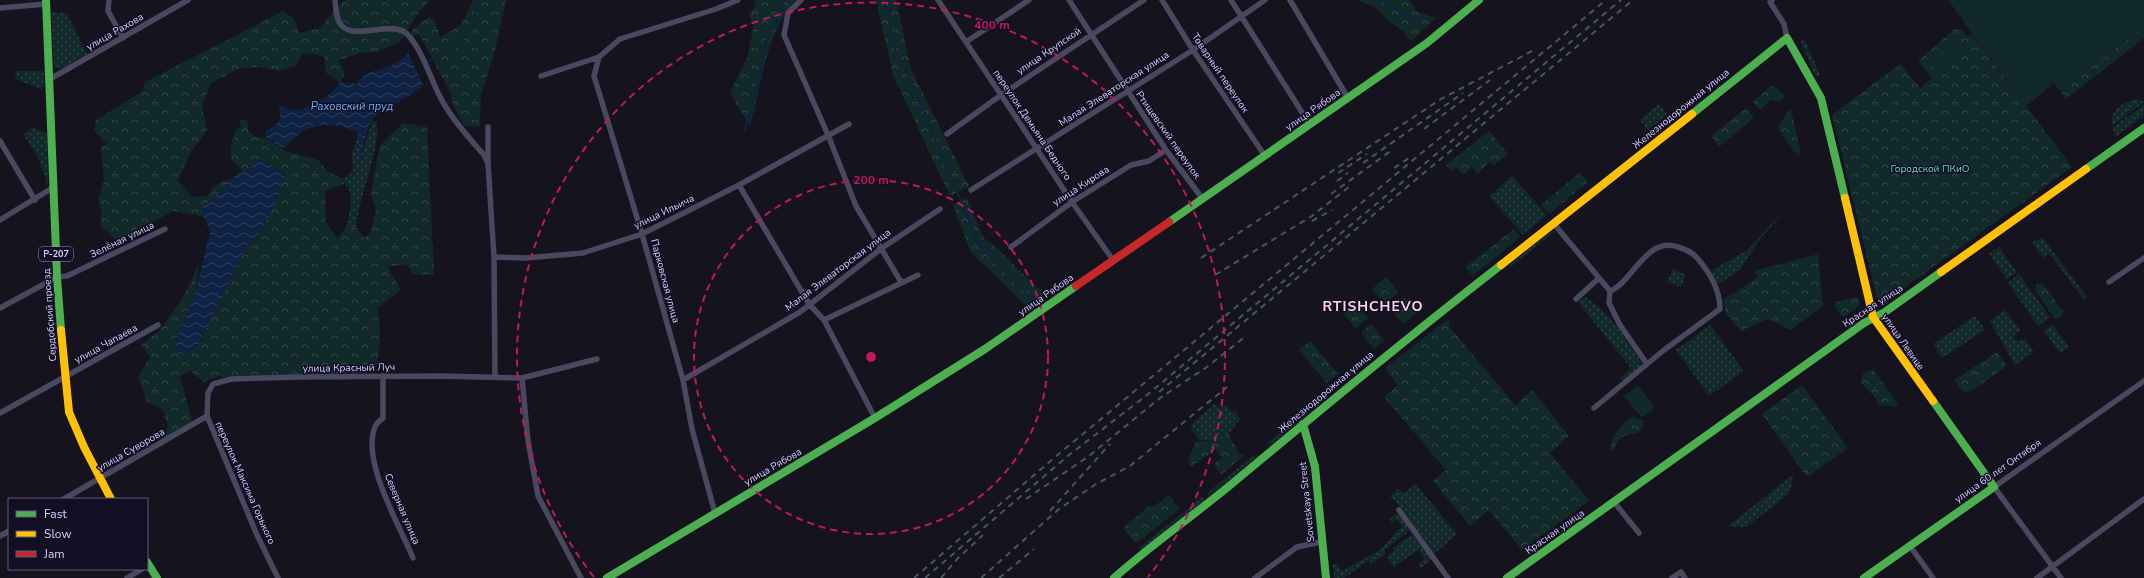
<svg xmlns="http://www.w3.org/2000/svg" width="2144" height="578" viewBox="0 0 2144 578" font-family="'Nunito Sans',sans-serif">
  <defs>
    <pattern id="grass-dots" width="8" height="8" patternUnits="userSpaceOnUse"><rect width="8" height="8" fill="#12292a"/><path d="M2 2h.1M6 6h.1" fill="none" stroke="#34474a" stroke-width="1.8" stroke-linecap="round"/></pattern>
    <pattern id="forest-crowns" width="20" height="18" patternUnits="userSpaceOnUse"><rect width="20" height="18" fill="#12292a"/><path d="M2 6a3 3 0 1 1 6 0M12 15a3 3 0 1 1 6 0" fill="none" stroke="#34474a"/></pattern>
    <pattern id="water-waves" width="16" height="10" patternUnits="userSpaceOnUse"><rect width="16" height="10" fill="#0f2243"/><path d="M0 5q4-4 8 0t8 0" fill="none" stroke="#31415f"/></pattern>
  </defs>
  <rect width="100%" height="100%" fill="#15131e"/>
  <path fill="url(#grass-dots)" d="M51 12 67 13 87 54 61 69 54 68Z
    M1802 40 1805 41 1820 75 1816 77 1801 43Z
    M15 71H44V85L42 90 16 79Z
    M2136 99 2144 102 2113 125C2107 112 2125 101 2136 99Z
    M1659 104 1667 114 1648 130 1640 120Z
    M2144 105V116L2115 137 2113 127Z
    M372 121 377 122C380 151 359 196 356 228H346C348 218 353 203 350 193 349 187 344 185 344 179L353 171 352 153 359 133V163Z
    M33 127 47 134 48 186 38 157 23 134Z
    M1512 176 1547 215 1523 235 1489 196Z
    M1784 211 1758 242 1740 270 1720 283H1717L1711 273 1714 269 1746 251Z
    M1553 230 1554 232 1511 267 1509 265Z
    M2043 238 2087 297 2084 300 2049 253 2043 258 2032 242Z
    M1999 247 2017 272 2007 279 1989 254Z
    M1673 269 1686 275 1681 287 1667 282Z
    M2019 274 2050 317 2038 326 2008 283Z
    M1585 297C1613 315 1624 337 1642 363V366L1623 381 1619 379 1631 368 1578 302Z
    M2005 310 2020 330 2013 336 2017 341 2025 339 2034 352 2015 365 1990 321Z
    M1975 316 1985 330 1942 358 1933 344Z
    M1710 325 1744 371 1709 396 1676 350Z
    M2053 325 2069 347 2060 353 2044 331Z
    M1214 404 1220 408 1225 405 1233 412 1235 411 1240 419C1228 436 1222 443 1200 440L1191 429 1192 424Z
    M1303 414 1305 417 1269 446 1267 443Z
    M1254 455 1256 458 1209 496 1207 493Z
    M1794 474 1789 494 1746 527 1728 526Z
    M1416 484 1457 534 1434 554 1397 503 1390 497 1397 488 1404 493Z
    M1202 497 1205 500 1141 551 1139 548Z
    M1396 514H1400L1410 528 1407 533 1384 550 1386 554 1371 564 1369 560 1344 578H1334L1333 565 1336 563 1342 571 1380 550 1402 526 1397 519 1392 523 1389 519Z
    M1411 535H1413L1432 559 1421 568 1418 564 1424 559 1418 550 1394 567 1386 557 1394 551 1393 548Z"/>
  <path fill="url(#forest-crowns)" d="M344 0H430L416 16 400 42 376 52 359 53 339 60 345 74 340 82 326 73 324 56 303 53 295 66 279 71 259 67 238 69 211 83 202 106 207 131 191 152 178 180 192 197 208 196C214 184 221 181 234 179L201 209 207 221 201 216 173 211 122 239 116 240 100 225 102 212 98 199 104 181 101 146 107 144 94 131 96 120 143 91 145 82 283 11 294 18 299 33 320 28Z
    M473 0H506L496 47 481 95 480 127 464 126 451 100V94L419 34 409 38 414 28 429 17 435 21 440 37 461 25Z
    M754 0H797C766 30 762 85 750 126L730 93 747 58 754 25 749 15 756 4Z
    M876 0H896L911 69 969 186 950 196 893 75Z
    M1357 0H1407L1413 4 1416 11 1436 18 1411 41 1403 31 1388 21 1374 6Z
    M2144 26V38L2066 99 2060 91Z
    M1955 29 1962 30 1968 37 1972 34 2072 167 1882 304 1878 302 1832 115 1900 64 1920 88 1932 78 1918 61Z
    M1771 86H1774L1785 97 1780 101 1771 100 1760 110 1753 102Z
    M1746 108 1754 118 1719 147 1711 136Z
    M1789 110H1791L1801 154 1798 156C1792 146 1781 139 1778 127Z
    M245 119 248 123V130L255 137 267 138 285 151 318 160 328 172 344 179V184L325 191 326 221 337 239 346 228H356L364 238 370 233 376 210 371 194 380 145 403 123 427 127 434 275 413 274 407 265 387 266 401 290 377 308C382 330 380 350 375 372L300 377 232 379 219 376 204 382 190 371 180 376 193 424 160 443 168 426 163 410 147 402 138 377 150 357 141 344 159 331 182 299 199 264 195 293 176 340 200 343 245 248 262 230 252 171 242 170 231 159V145L236 129 241 127 240 121Z
    M1489 131 1508 154 1494 165 1490 162 1477 174 1472 167 1463 175 1456 167 1451 171 1446 165Z
    M1580 172 1588 182 1549 214 1541 205Z
    M967 198 983 237 1000 251 1037 288 1054 293 1028 308 970 251 953 204Z
    M1514 229 1520 237 1473 276 1465 267Z
    M1818 254 1823 306 1791 330 1768 319 1741 331 1726 313 1723 300 1758 277 1754 271Z
    M1386 277 1399 292 1385 304 1372 289Z
    M2037 284H2043L2063 311 2062 317 2054 318 2035 290Z
    M1857 297 1860 305 1843 318 1836 309 1835 302Z
    M1405 298 1417 313 1403 324 1391 309Z
    M1355 304 1368 318 1356 329 1344 314Z
    M1448 319 1450 323 1448 325 1515 405 1532 390 1569 436 1550 453 1589 501 1522 550 1489 510 1470 526 1433 481 1446 470 1384 397 1398 385 1385 368Z
    M1371 324 1384 340 1374 349 1361 333Z
    M1310 341 1338 374 1327 383 1299 350Z
    M1997 352 2007 366 1973 390 1964 392 1960 389 1954 380Z
    M1873 369 1898 404 1896 407 1879 405 1874 396 1861 383 1863 373Z
    M1802 385 1848 448 1807 477 1762 414Z
    M1633 417 1643 420C1645 445 1620 423 1615 449L1612 451 1610 447C1615 434 1620 423 1633 417Z
    M1230 433 1231 440 1238 449 1236 451 1243 456 1221 475 1214 464 1222 458 1216 450 1190 467 1188 461 1196 441H1215Z
    M1169 495 1179 509 1136 544 1123 528 1150 505 1153 507Z"/>
  <path fill="#12292a" d="M1948 0H2144V26L2060 91 2054 83 2026 106Z
    M1955 34 1966 47 1936 71 1926 58Z
    M1638 386 1655 407 1642 418 1624 396Z"/>
  <path fill="url(#water-waves)" d="M408 53 423 85C410 100 381 106 372 120 366 130 362 153 359 165V133C341 125 319 120 301 133 294 138 290 144 282 148L267 138 265 134 267 130C279 125 283 117 278 105 284 107 289 111 296 110 309 109 335 95 340 82L357 84C366 68 385 71 398 62 402 59 405 56 408 53Z
    M259 159 285 173 275 204 262 230 245 248 200 343 190 352 181 355 176 351V340L195 293 210 232 201 209 242 170 252 171 253 164Z"/>
  <g fill="none" stroke-linecap="round" stroke-linejoin="round">
    <path stroke="#0f2243" stroke-width="2" d="M889 0 892 42 920 102 980 247 1036 303
      M1380 0 1420 23
      M427 63 438 54 453 50 474 28 478 0
      M744 133 758 85 767 41 784 0"/>
    <path stroke="#49485f" stroke-width="5.5" d="M109 0 108 11 123 38
      M335 0C336 8 336 21 342 26 355 40 393 20 407 34 424 51 432 85 444 104 455 123 470 139 484 155L488 164
      M801 0 788 13 784 35 828 135 856 206 901 282
      M938 0 1072 202 1113 260
      M1069 0 1166 150 1202 198
      M1162 0 1193 50 1265 156
      M1231 0 1310 125
      M1290 0 1348 98
      M1772 0 1770 2 1784 24 1787 38
      M0 8 46 4
      M966 42 1029 0
      M599 57 594 76 642 234 683 380 692 429 715 513
      M541 76 599 57 620 39 716 9 738 0
      M50 79 188 0
      M488 127V164L494 257 495 376
      M947 134 1001 95 1144 0
      M0 141 35 200
      M739 185 809 304 824 320 875 418
      M971 190 1193 50 1265 0
      M0 220 54 187
      M1554 224 1610 291
      M1011 247 1072 202 1131 165 1149 161 1166 150
      M494 257 525 258 583 253 642 234 739 185 849 124
      M2109 282 2144 258
      M1610 291 1609 303 1620 325 1647 364
      M1576 299 1598 279
      M0 308 57 277 67 276 165 229
      M824 320 918 275
      M383 376V418C380 421 376 423 375 427 361 461 400 526 413 558
      M522 378 528 441 538 496 581 578
      M683 380 800 312 882 248 940 209
      M1594 408 1664 350 1720 309C1720 291 1710 273 1698 259 1693 253 1686 249 1678 247 1646 236 1633 282 1610 291
      M0 413 158 325
      M64 499 207 416
      M1614 502 1639 533
      M1399 510 1448 578
      M0 536 9 531
      M1910 546 1933 578
      M127 578 142 569
      M278 578 257 535 207 416 208 393 213 384 232 379 300 377 440 376 522 378 597 359
      M1255 578 1297 547 1321 542
      M1672 578 1681 572 1685 578
      M2037 578 2144 499
      M2061 578 1994 487 2144 381"/>
    <path stroke="#4caf50" stroke-width="8" d="M46 0 57 277 61 330
      M1692 114 1787 38 1821 98 1845 198
      M2086 169 2144 128
      M1169 222 1427 43 1479 0
      M1303 424 1315 467 1326 578
      M147 562 157 578
      M607 578 875 418 985 349 1076 286
      M1114 578C1150 546 1190 518 1228 487 1318 412 1408 337 1501 265
      M1507 578 1864 323 1885 312 1941 272
      M1864 578 1994 487 1933 401"/>
    <path stroke="#ffc107" stroke-width="8" d="M1845 198 1873 317 1933 401
      M1501 265 1692 114
      M1941 272 2086 169
      M61 330 69 412 84 447 111 499"/>
    <path stroke="#c62828" stroke-width="8" d="M1076 286 1169 222"/>
    <path stroke="#435767" stroke-width="2" stroke-dasharray="6 5" stroke-linecap="butt" d="M1424 129 1490 80
      M1363 163 1463 93
      M1394 168 1409 158
      M1338 173 1367 154
      M1337 181 1348 173
      M1331 194 1392 150
      M1312 221 1332 210
      M1201 258 1441 99 1534 50
      M1215 275 1312 216 1349 187
      M1159 392 1633 0
      M1026 499 1089 456 1160 398 1207 367 1246 336
      M1050 511 1110 444
      M914 578 1054 458 1606 0
      M925 578 1069 455 1147 395 1621 0
      M941 578 958 558 983 535
      M981 578 1059 509 1096 484 1130 466 1227 387
      M999 578 1034 549"/>
  </g>
  <g fill="none" stroke="#c2185b" stroke-width="2" stroke-dasharray="7 5">
    <circle cx="871" cy="357" r="177"/>
    <path d="M594 577A354 354 0 1 1 1148 577"/>
  </g>
  <g text-anchor="middle" dominant-baseline="central" stroke-width="3" stroke-linejoin="round" paint-order="stroke">
    <rect fill="#120e23" stroke="#9c96bc" stroke-width="1" x="39" y="247" width="34" height="14" rx="3"/>
    <g font-size="9" font-weight="bold" fill="#d7d1fe">
      <text x="56" y="254">Р-207</text>
    </g>
    <g font-size="10" fill="#d7d1fe" stroke="#120e23">
      <text transform="translate(115 32) rotate(-30)">улица Рахова</text>
      <text transform="translate(1049 51) rotate(-34)">улица Крупской</text>
      <text transform="translate(1220 73) rotate(56)">Товарный переулок</text>
      <text transform="translate(1114 89) rotate(-33)">Малая Элеваторская улица</text>
      <text transform="translate(1681 109) rotate(-39)">Железнодорожная улица</text>
      <text transform="translate(1313 110) rotate(-35)">улица Рябова</text>
      <text transform="translate(1032 125) rotate(56)">переулок Демьяна Бедного</text>
      <text transform="translate(1168 135) rotate(55)">Ртищевский переулок</text>
      <text transform="translate(1081 186) rotate(-33)">улица Кирова</text>
      <text transform="translate(664 212) rotate(-26)">улица Ильича</text>
      <text transform="translate(122 240) rotate(-26)">Зелёная улица</text>
      <text transform="translate(838 270) rotate(-37)">Малая Элеваторская улица</text>
      <text transform="translate(665 281) rotate(75)">Парковская улица</text>
      <text transform="translate(1046 295) rotate(-35)">улица Рябова</text>
      <text transform="translate(1873 306) rotate(-33)">Красная улица</text>
      <text transform="translate(50 315) rotate(-94)">Сердобский проезд</text>
      <text transform="translate(1903 342) rotate(55)">улица Левице</text>
      <text transform="translate(106 344) rotate(-29)">улица Чапаева</text>
      <text transform="translate(349 368) rotate(-1)">улица Красный Луч</text>
      <text transform="translate(1326 392) rotate(-40)">Железнодорожная улица</text>
      <text transform="translate(131 450) rotate(-30)">улица Суворова</text>
      <text transform="translate(773 467) rotate(-30)">улица Рябова</text>
      <text transform="translate(1998 471) rotate(-35)">улица 60 лет Октября</text>
      <text transform="translate(245 483) rotate(66)">переулок Максима Горького</text>
      <text transform="translate(1307 502) rotate(-96)">Sovetskaya Street</text>
      <text transform="translate(402 509) rotate(67)">Северная улица</text>
      <text transform="translate(1555 532) rotate(-35)">Красная улица</text>
    </g>
    <g font-size="10" fill="#5fdcbf" stroke="#120e23">
      <text x="1930" y="169">Городской ПКиО</text>
    </g>
    <g font-size="11" font-style="italic" fill="#62b1fb" stroke="#120e23">
      <text x="352" y="106">Раховский пруд</text>
    </g>
    <g font-size="14" font-weight="bold" letter-spacing="1" fill="#fed3ee" stroke="#120e23">
      <text x="1373" y="306">RTISHCHEVO</text>
    </g>
  </g>
  <circle cx="871" cy="357" r="6" fill="#c2185b" stroke="#120e23" stroke-width="2"/>
  <g font-size="12" text-anchor="middle" font-weight="bold" fill="#c2185b" stroke="#120e23" stroke-width="3" stroke-linejoin="round" paint-order="stroke">
    <text x="992" y="29">400 m</text>
    <text x="871" y="184">200 m</text>
  </g>
  <rect x="8" y="498" width="140" height="72" fill="#120e23" stroke="#615c7b"/>
  <rect x="16" y="511" width="20" height="6" fill="#4caf50" stroke="#615c7b"/>
  <text x="44" y="518" font-size="12" fill="#d7d1fe">Fast</text>
  <rect x="16" y="531" width="20" height="6" fill="#ffc107" stroke="#615c7b"/>
  <text x="44" y="538" font-size="12" fill="#d7d1fe">Slow</text>
  <rect x="16" y="551" width="20" height="6" fill="#c62828" stroke="#615c7b"/>
  <text x="44" y="558" font-size="12" fill="#d7d1fe">Jam</text>
</svg>
